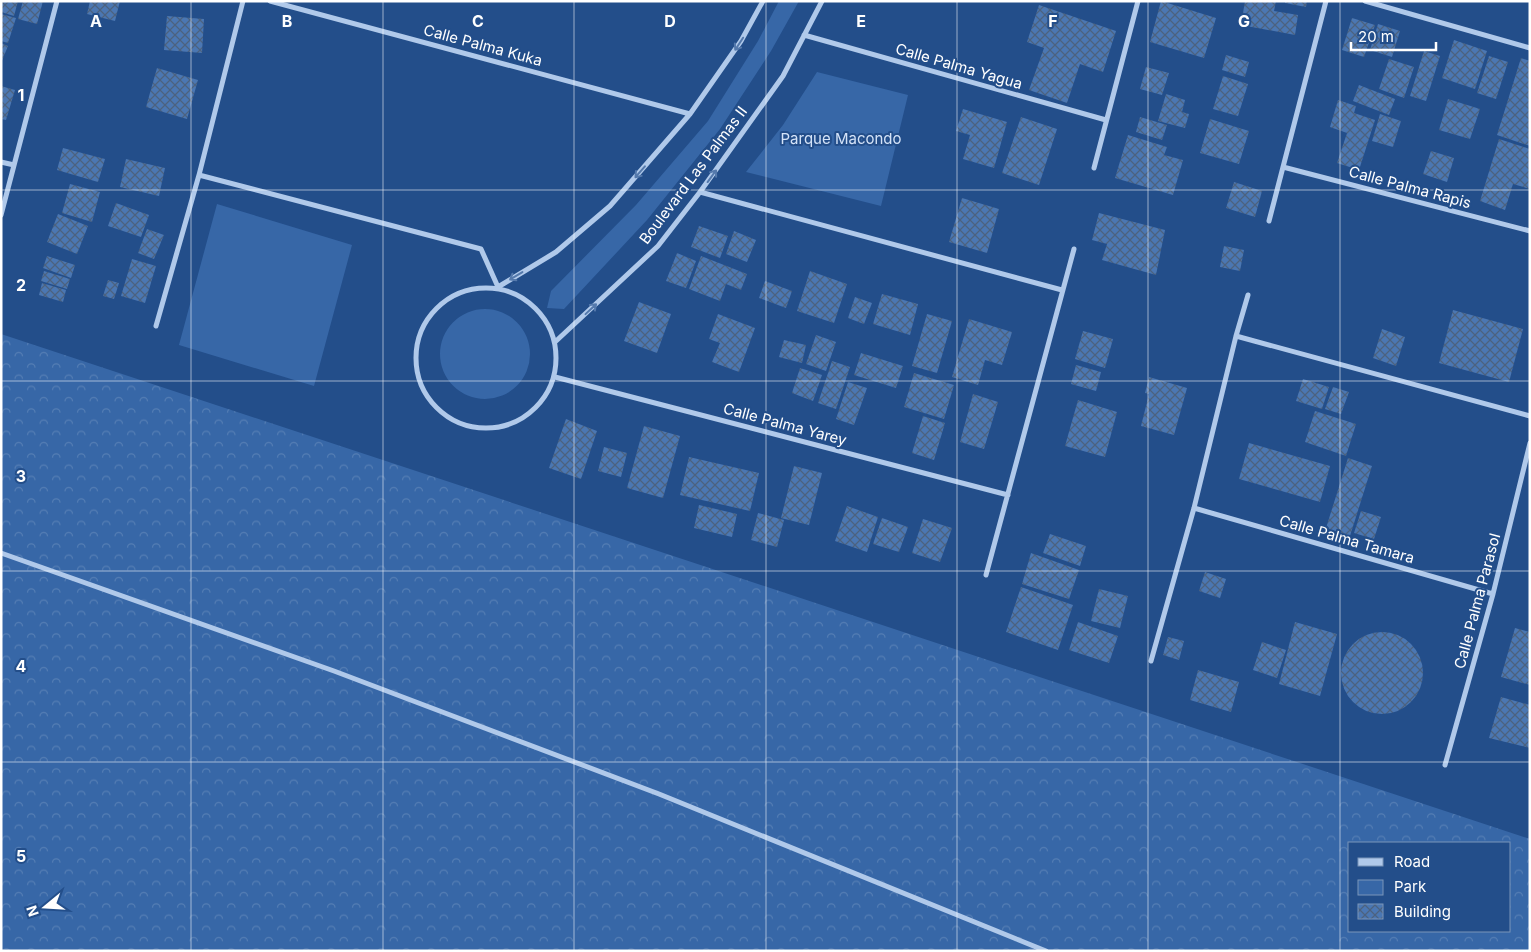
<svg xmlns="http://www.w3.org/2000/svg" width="1531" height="952" viewBox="0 0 1531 952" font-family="Inter,sans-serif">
  <defs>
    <pattern id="forest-crowns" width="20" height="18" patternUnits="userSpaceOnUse" patternTransform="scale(1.25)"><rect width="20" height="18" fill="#3767a7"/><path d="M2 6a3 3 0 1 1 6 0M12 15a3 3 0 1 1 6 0" fill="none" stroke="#557eb4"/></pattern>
    <pattern id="building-cross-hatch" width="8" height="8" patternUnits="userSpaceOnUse" patternTransform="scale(1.25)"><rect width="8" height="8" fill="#4b77b2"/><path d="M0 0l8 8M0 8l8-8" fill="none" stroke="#4c627f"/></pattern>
  </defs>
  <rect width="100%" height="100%" fill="#234e8a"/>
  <path fill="#3767a7" d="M779 1H799L771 51 720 129 647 220 564 309 547 308 551 291 636 205 708 121 758 41Z
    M817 72 908 95 881 206 746 172 783 125Z
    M217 204 352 245 314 386 179 345Z
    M440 354a45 45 0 1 1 90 0a45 45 0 1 1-90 0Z"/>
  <path fill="url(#forest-crowns)" fill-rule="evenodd" d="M1 334 1530 839V951H1ZM1350 843H1510V931H1350Z"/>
  <path fill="url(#building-cross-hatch)" d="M1 1H18L14 16 1 12Z
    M23 1H43L37 24 18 19Z
    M90 1H120L115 21 87 14Z
    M1161 1 1216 18 1204 58 1150 42Z
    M1245 1H1276L1274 11 1298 15 1295 35 1241 25Z
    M1285 1H1307L1306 7 1285 3Z
    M1039 5 1116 31 1103 72 1080 64 1067 103 1029 90 1044 48 1027 42Z
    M1 14 16 18 8 43 1 41Z
    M167 16 204 19 202 53 164 50Z
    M1352 18 1375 25 1364 57 1342 50Z
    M1378 24 1400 31 1392 57 1370 50Z
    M1454 40 1487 51 1475 89 1442 78Z
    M1 43 8 46 1 63Z
    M1424 51 1440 56 1426 101 1410 96Z
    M1226 55 1249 62 1245 77 1222 70Z
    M1489 56 1508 62 1496 99 1477 93Z
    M1521 58 1530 61V146L1497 135Z
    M1389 59 1414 67 1404 98 1379 89Z
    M1146 67 1169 73 1162 95 1140 89Z
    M157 68 198 80 187 119 146 107Z
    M1223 76 1248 84 1238 116 1213 109Z
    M1359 85 1395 99 1389 115 1353 101Z
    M1 86 15 90 6 120 1 119Z
    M1166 94 1185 100 1182 112 1189 114 1185 128 1158 121Z
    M1448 99 1480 109 1470 139 1439 130Z
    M1338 100 1356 106 1354 113 1375 120 1359 170 1337 163 1347 133 1330 127Z
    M963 109 1007 122 994 168 963 159 970 135 956 131Z
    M1380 114 1401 121 1393 147 1372 141Z
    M1021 117 1057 129 1039 185 1002 173Z
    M1140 117 1167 125 1162 140 1136 132Z
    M1210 119 1249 131 1239 164 1200 153Z
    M1128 135 1167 147 1164 155 1183 160 1173 195 1115 178Z
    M1499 139 1530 149V189L1513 184 1505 210 1480 201Z
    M63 148 105 159 98 182 57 170Z
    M1431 151 1454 158 1447 182 1423 174Z
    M126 159 165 168 159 196 120 187Z
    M1234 182 1262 191 1255 217 1226 208Z
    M70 184 100 192 92 222 62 213Z
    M962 198 999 209 987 253 949 242Z
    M116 203 149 215 141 237 108 226Z
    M1099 213 1165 230 1156 275 1102 260 1107 244 1092 240Z
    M58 214 88 226 77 254 47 242Z
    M699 226 728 236 720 258 691 247Z
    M147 229 164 235 154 259 138 253Z
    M734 231 756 240 747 262 726 254Z
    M1224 246 1244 250 1240 271 1220 267Z
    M677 253 696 261 686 288 666 281Z
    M47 256 75 265 71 278 43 268Z
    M701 256 747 274 741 290 726 284 720 301 689 289Z
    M132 259 156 266 145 303 121 296Z
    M44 271 70 279 67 289 41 281Z
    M810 271 847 284 834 323 797 311Z
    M108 280 119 283 114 299 103 296Z
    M765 281 792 291 786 308 759 298Z
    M42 283 66 290 63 302 39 295Z
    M882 294 918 304 910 335 873 324Z
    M855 297 872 303 864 324 848 318Z
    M639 302 671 314 657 353 624 341Z
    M1453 310 1523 329 1509 382 1439 363Z
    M718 314 755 328 739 372 712 362 720 343 709 339Z
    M927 314 952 321 937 373 912 366Z
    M969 319 1012 332 1002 365 985 360 978 385 952 377Z
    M1382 329 1405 337 1396 366 1373 358Z
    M1083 331 1113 339 1105 368 1075 359Z
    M816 335 836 342 826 371 806 364Z
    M784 340 806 345 802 363 779 357Z
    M861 353 903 366 896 388 854 375Z
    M832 361 850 367 836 409 818 403Z
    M1076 365 1101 372 1096 391 1071 384Z
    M800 368 822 375 813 401 792 393Z
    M914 373 954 385 944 419 904 407Z
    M1149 377 1187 388 1174 435 1141 426 1149 394 1145 393Z
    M1303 379 1329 387 1322 409 1296 401Z
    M848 382 867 388 854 425 836 419Z
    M1333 387 1349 392 1341 414 1325 409Z
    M973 394 998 402 984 449 960 442Z
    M1078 400 1117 412 1105 457 1065 446Z
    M1315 411 1356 424 1346 456 1305 442Z
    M923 416 945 423 934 460 912 453Z
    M566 419 597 431 581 479 549 468Z
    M644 426 680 436 663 498 627 488Z
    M1249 443 1330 466 1320 502 1239 479Z
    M604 447 627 453 621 477 598 471Z
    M689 457 759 473 750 511 680 495Z
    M1348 458 1372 466 1350 536 1326 528Z
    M794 466 822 473 809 525 781 518Z
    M699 505 737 514 732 537 694 528Z
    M847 506 878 517 867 552 835 541Z
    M1361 511 1381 517 1374 539 1354 533Z
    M758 513 784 520 777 547 751 540Z
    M882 518 908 527 899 552 873 544Z
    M923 519 952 528 940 562 912 553Z
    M1050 534 1086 546 1080 566 1043 553Z
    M1031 553 1079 570 1069 599 1022 584Z
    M1205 572 1226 579 1220 598 1199 591Z
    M1021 587 1073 605 1058 650 1006 632Z
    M1099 589 1128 596 1120 628 1091 621Z
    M1078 622 1118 636 1109 663 1069 650Z
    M1295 622 1337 634 1320 696 1279 684Z
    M1515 628 1530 632V685L1501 677Z
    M1341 673a41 41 0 1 1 82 0a41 41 0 1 1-82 0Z
    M1168 637 1184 641 1179 660 1163 655Z
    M1262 642 1286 650 1277 678 1253 670Z
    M1198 670 1239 682 1231 712 1190 700Z
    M1501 697 1530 705V748L1489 738Z"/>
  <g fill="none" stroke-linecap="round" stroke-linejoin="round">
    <path stroke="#b0c9ea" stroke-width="5" d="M270 1 690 114
      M1365 1 1530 48
      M804 35 1106 120
      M1 162 14 165
      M1283 167 1530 231
      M1094 168 1138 1
      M199 175 481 249 498 287 556 252 610 206 690 114 741 41 763 1
      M700 192 1062 290
      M1 215 57 1
      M1269 221 1326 1
      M416 358a70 70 0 1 1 140 0a70 70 0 1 1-140 0Z
      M156 326 199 175 243 1
      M1236 336 1530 416
      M555 342 658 246 700 192 783 76 822 1
      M555 377 1008 495
      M1194 508 1493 594
      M1 553 334 671 659 794 1046 951
      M986 575 1074 249
      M1151 661 1194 508 1236 336 1248 295
      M1445 765 1493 594 1530 443"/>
  </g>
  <defs><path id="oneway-shaft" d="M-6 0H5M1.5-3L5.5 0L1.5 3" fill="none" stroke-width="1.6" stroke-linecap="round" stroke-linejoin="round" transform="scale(1.25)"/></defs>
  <g stroke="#5479ac">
    <use href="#oneway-shaft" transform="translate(739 44) rotate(123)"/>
    <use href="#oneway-shaft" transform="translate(640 172) rotate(131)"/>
    <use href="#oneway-shaft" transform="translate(712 176) rotate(-54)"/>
    <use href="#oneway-shaft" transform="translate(516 276) rotate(149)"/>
    <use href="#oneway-shaft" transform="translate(591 309) rotate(-43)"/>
  </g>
  <path fill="none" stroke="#fff" stroke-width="1" stroke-opacity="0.55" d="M191 1V951M383 1V951M574 1V951M766 1V951M957 1V951M1148 1V951M1340 1V951M1 190H1530M1 381H1530M1 571H1530M1 762H1530"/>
  <g text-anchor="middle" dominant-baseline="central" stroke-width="4" stroke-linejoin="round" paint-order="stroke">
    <g font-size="15" fill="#fff" stroke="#234e8a">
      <text transform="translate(483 45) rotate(15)">Calle Palma Kuka</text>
      <text transform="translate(959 66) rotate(16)">Calle Palma Yagua</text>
      <text transform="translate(693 175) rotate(-53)">Boulevard Las Palmas II</text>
      <text transform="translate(1410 187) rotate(15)">Calle Palma Rapis</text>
      <text transform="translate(785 424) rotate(15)">Calle Palma Yarey</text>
      <text transform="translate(1347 539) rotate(16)">Calle Palma Tamara</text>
      <text transform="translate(1477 601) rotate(-75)">Calle Palma Parasol</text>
    </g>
    <g font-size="15" fill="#d4e3f8" stroke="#234e8a">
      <text x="841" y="138">Parque Macondo</text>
    </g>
  </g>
  <g font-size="16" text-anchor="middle" font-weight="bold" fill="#fff" stroke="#234e8a" stroke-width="4" stroke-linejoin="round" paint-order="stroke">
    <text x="96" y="27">A</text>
    <text x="287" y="27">B</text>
    <text x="478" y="27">C</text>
    <text x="670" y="27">D</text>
    <text x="861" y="27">E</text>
    <text x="1053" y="27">F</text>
    <text x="1244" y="27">G</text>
    <text x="21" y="101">1</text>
    <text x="21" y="291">2</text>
    <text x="21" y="482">3</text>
    <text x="21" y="672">4</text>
    <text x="21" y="862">5</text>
  </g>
  <rect width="1531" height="952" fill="none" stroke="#ffffff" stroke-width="5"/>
  <rect x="1348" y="842" width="162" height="90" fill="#234e8a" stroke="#7b95b9"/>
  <rect x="1358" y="858" width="25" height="8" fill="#b0c9ea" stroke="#7b95b9"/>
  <text x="1394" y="867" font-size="15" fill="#ffffff">Road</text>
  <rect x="1358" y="880" width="25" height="15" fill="#3767a7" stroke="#7b95b9"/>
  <text x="1394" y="892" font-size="15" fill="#ffffff">Park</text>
  <rect x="1358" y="904" width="25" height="15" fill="url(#building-cross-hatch)" stroke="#7b95b9"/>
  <text x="1394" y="917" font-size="15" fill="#ffffff">Building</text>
  <g transform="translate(45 907) rotate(252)" stroke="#234e8a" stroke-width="4" paint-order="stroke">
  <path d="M0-4L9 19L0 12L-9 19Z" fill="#ffffff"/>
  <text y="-8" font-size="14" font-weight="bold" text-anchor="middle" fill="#ffffff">N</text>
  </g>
  <path d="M1351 42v8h85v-8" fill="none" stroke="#ffffff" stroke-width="2.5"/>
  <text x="1358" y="42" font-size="15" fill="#ffffff" stroke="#234e8a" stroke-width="4" paint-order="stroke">20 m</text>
</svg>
